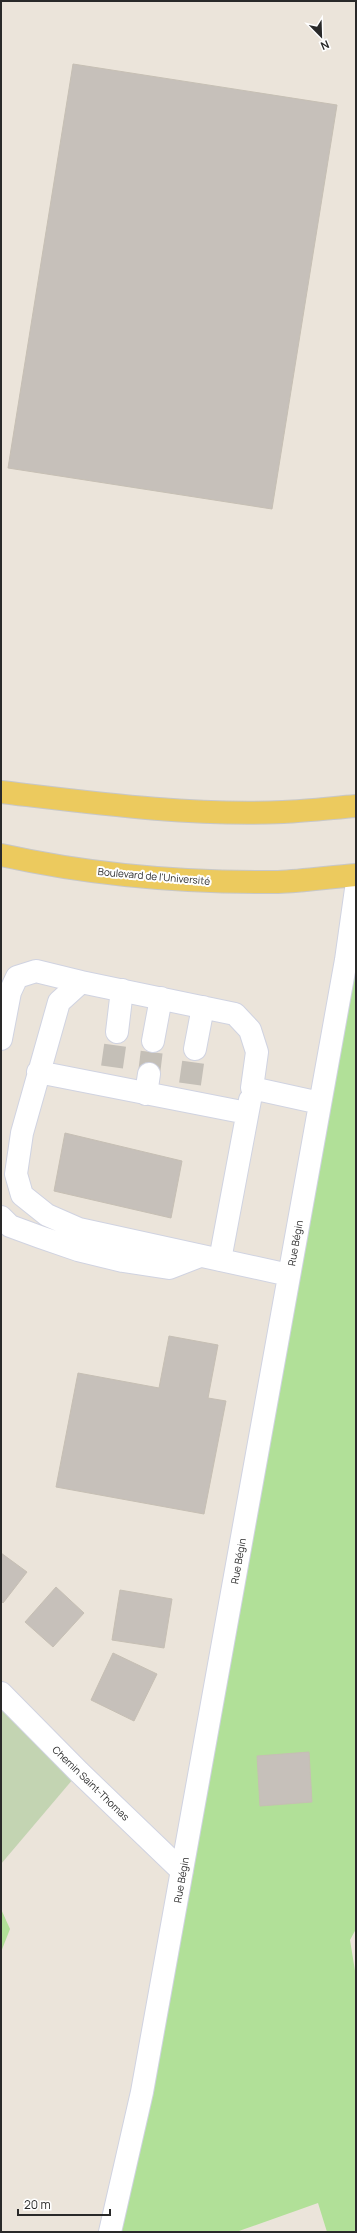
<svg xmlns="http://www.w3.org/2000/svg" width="357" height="2233" viewBox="0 0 357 2233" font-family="Manrope,sans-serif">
  <rect width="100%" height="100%" fill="#ebe4da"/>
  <path fill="#b1e098" d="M356 889V1929L350 1940 356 1977V2232H327L318 2203 236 2232H110Z
    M1 1909 10 1929 1 1952Z"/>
  <path fill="#c3d4b2" d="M1 1693 79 1772 1 1864Z"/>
  <path fill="#c6c0ba" stroke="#c6bfb4" d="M73 64 337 105 272 509 8 468Z
    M65 1133 182 1161 171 1218 54 1191Z
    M169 1336 218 1345 208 1398 226 1401 204 1514 56 1487 78 1373 159 1388Z
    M1 1553 27 1572 3 1603 1 1601Z
    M56 1587 84 1613 53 1647 25 1622Z
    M120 1590 172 1599 164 1648 112 1640Z
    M113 1653 157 1674 134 1721 91 1700Z
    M309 1752 312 1802 260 1806 257 1756Z"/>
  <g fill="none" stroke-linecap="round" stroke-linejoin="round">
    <path stroke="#c4bfb7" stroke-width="22" stroke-dasharray="22 11" stroke-linecap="butt" d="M112 1067 117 1032
      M149 1074 153 1041
      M190 1084 195 1049"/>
    <defs>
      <path id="minor" d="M117 1032 122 990
        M1 1039 10 992 17 977 36 971 81 982
        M153 1041 161 998
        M195 1049 203 1007
        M38 1072 247 1113
        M146 1094 149 1074
        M1 1217 10 1226 40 1237 78 1250 123 1261 169 1268 200 1256
        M220 1260 250 1100
        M289 1275 79 1229 47 1215 22 1195 16 1174 22 1133 59 1002 81 982 235 1014 250 1030 257 1052 252 1088 320 1103
        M1 1693 79 1772 182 1871
        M110 2232 142 2092 346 960 356 889"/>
      <path id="major" d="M1 792C94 803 189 816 283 812 307 811 332 808 356 806
        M1 855C91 875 185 883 278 882 304 881 330 877 356 875"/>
    </defs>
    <use href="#minor" stroke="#d0d3e1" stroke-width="24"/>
    <use href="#major" stroke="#c7c7c7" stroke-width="24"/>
    <use href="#minor" stroke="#fff" stroke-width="22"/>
    <use href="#major" stroke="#ecca5e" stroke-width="22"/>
  </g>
  <g text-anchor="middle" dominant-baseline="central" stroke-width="4" stroke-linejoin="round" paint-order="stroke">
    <g font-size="10" fill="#292929" stroke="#fff">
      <text transform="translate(154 876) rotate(5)">Boulevard de l'Université</text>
      <text transform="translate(295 1243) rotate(-80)">Rue Bégin</text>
      <text transform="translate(238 1561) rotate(-80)">Rue Bégin</text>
      <text transform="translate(91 1783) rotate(44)">Chemin Saint-Thomas</text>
      <text transform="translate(181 1880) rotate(-80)">Rue Bégin</text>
    </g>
  </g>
  <rect width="357" height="2233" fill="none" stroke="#292929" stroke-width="4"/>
  <g transform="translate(321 36) rotate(157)" stroke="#ffffff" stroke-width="3" paint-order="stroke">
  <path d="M0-3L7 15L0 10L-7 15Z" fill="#292929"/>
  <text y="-6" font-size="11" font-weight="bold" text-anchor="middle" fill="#292929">N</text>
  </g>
  <path d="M18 2209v6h92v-6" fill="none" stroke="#292929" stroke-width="2"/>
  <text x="24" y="2209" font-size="12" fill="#292929" stroke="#ffffff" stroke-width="3" paint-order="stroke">20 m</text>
</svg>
